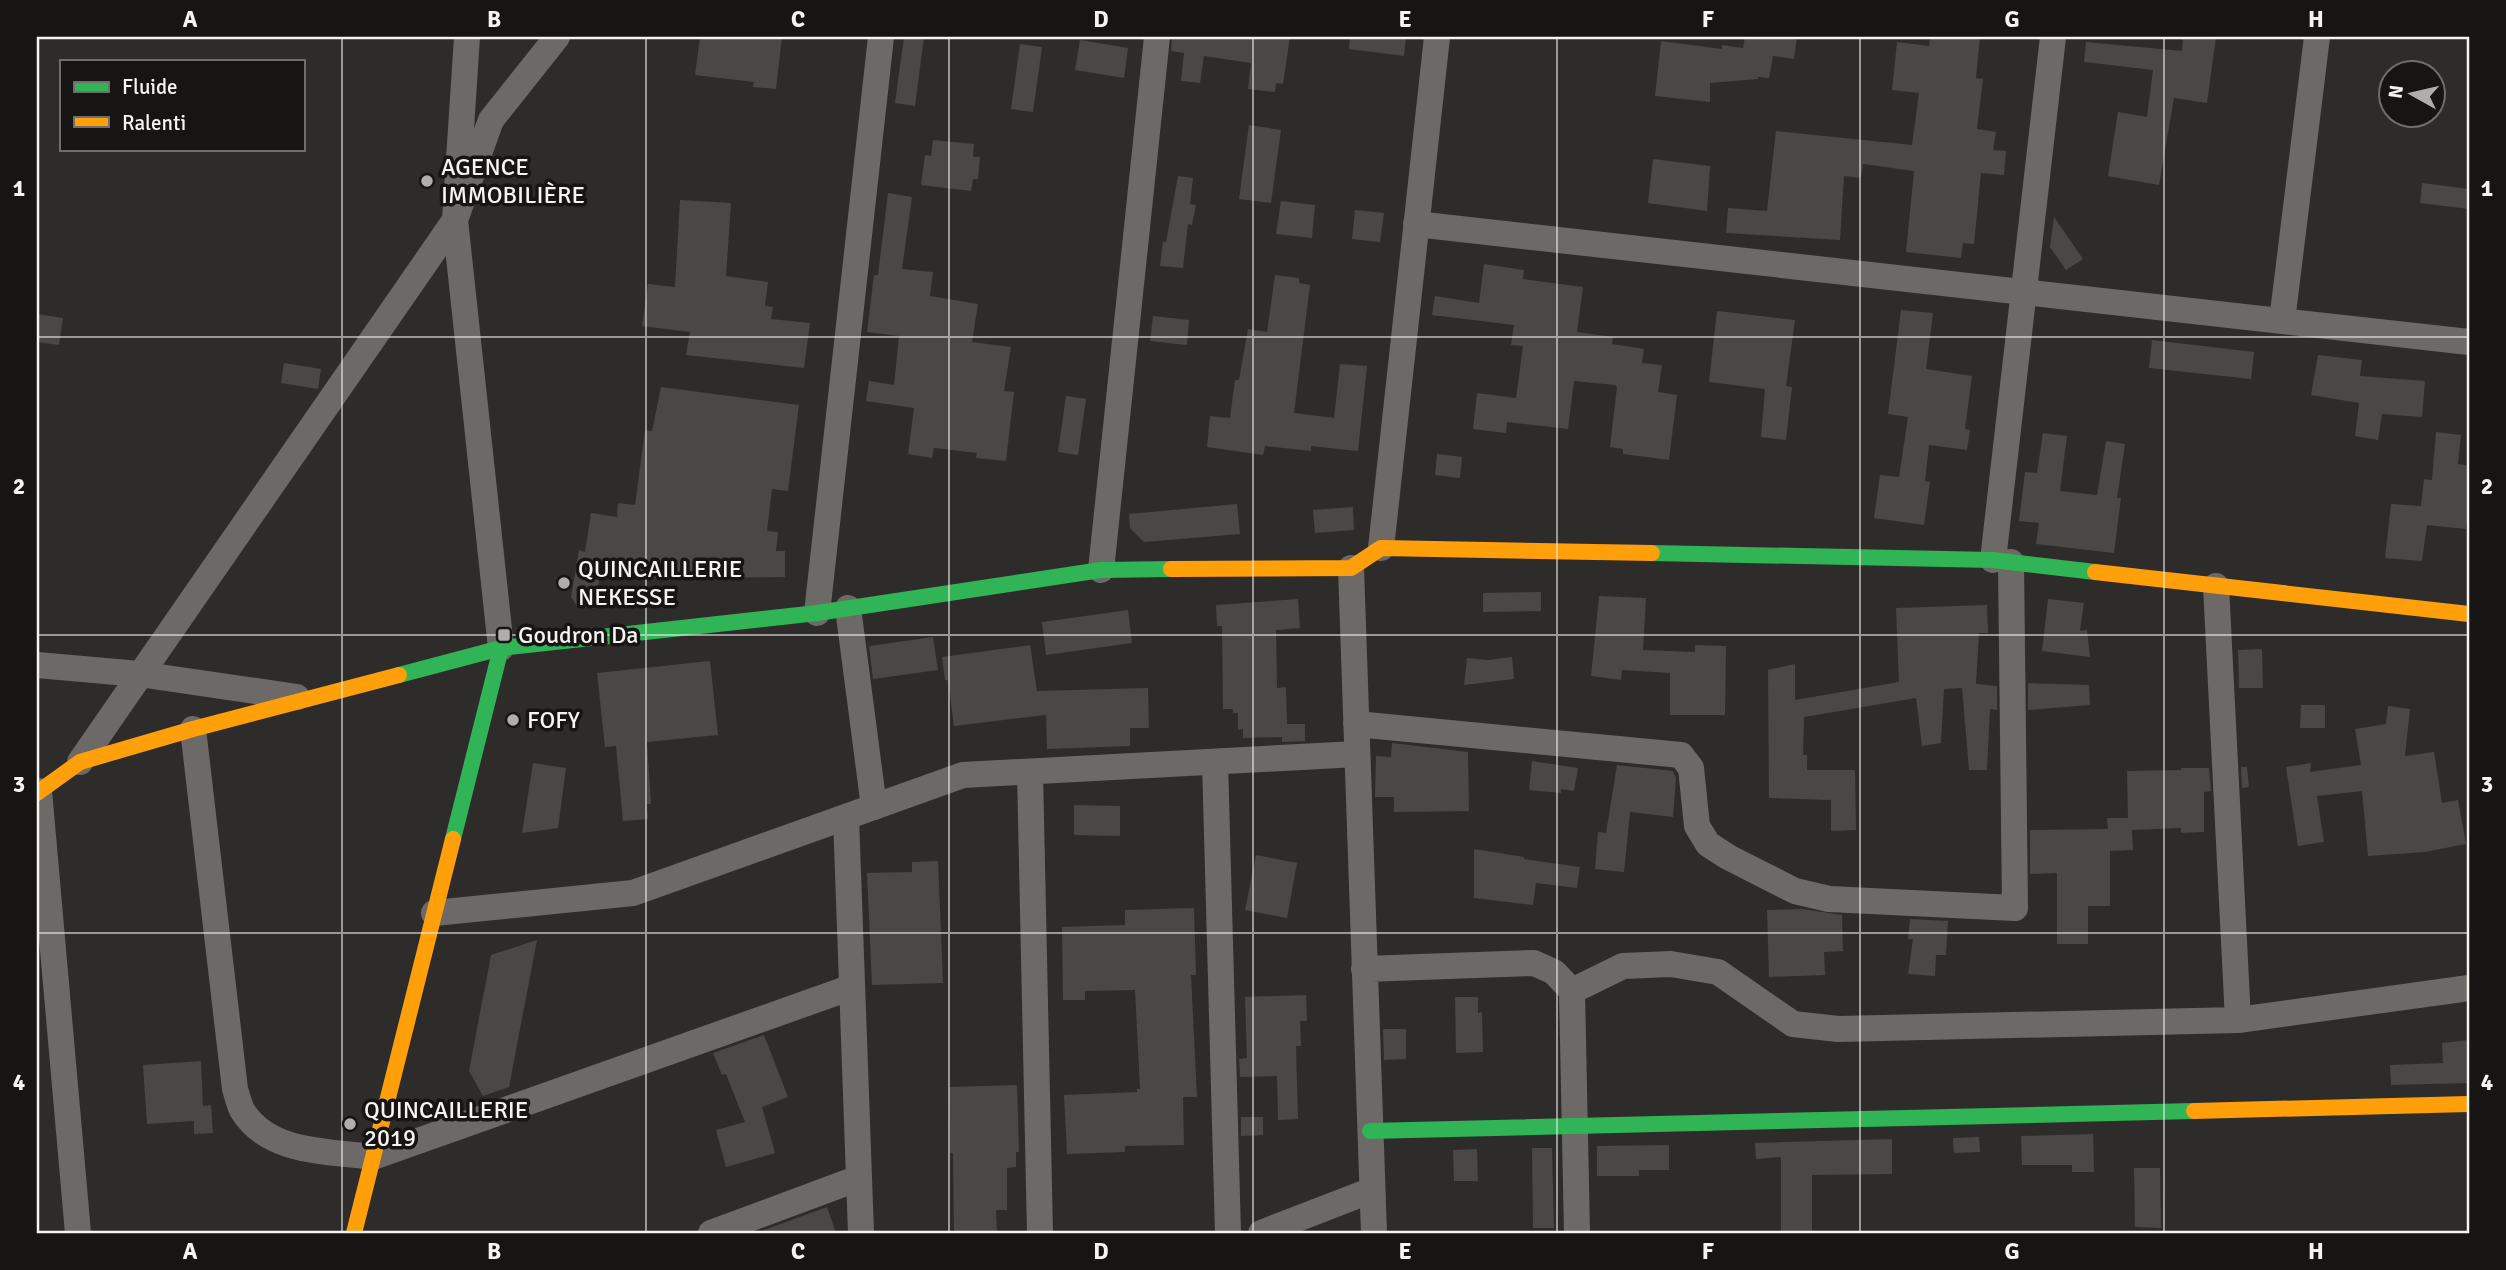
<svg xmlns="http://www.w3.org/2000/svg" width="2506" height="1270" viewBox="0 0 2506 1270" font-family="Signika,sans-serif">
  <rect width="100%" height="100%" fill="#2e2c2a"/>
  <path fill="#494847" d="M700 37H782L776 89 753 87 754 82 695 75Z
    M904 37H924L915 106 895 103Z
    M1172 37H1290L1283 84 1276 83 1275 92 1248 89 1251 63 1204 56 1200 83 1181 81 1184 53 1171 51Z
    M1350 37H1406L1404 56 1349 49Z
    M1745 37H1797L1794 59 1773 56 1769 78 1758 77V79L1710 83V102L1655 96 1661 41 1722 49V45L1743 48Z
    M1930 37H1980L1976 78 1983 79 1977 129 1996 132 1993 150 2006 151 2004 175 1981 173 1974 244 1963 243 1961 258 1906 252 1914 171 1863 164 1861 178 1844 176 1840 240 1726 233 1728 208 1767 211 1776 131 1912 145 1919 93 1892 90 1897 42 1929 46Z
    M2183 37H2216L2207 103 2174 98 2159 185 2108 176 2118 112 2147 117 2153 70 2084 62 2086 42 2182 51Z
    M1080 40 1128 48 1124 78 1075 70Z
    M1020 44 1042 47 1033 112 1011 109Z
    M1249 125 1281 130 1271 203 1239 199Z
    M933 140 974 144 973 157H980L978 179H973L971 191 921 185 925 155 931 156Z
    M1653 159 1710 166 1707 211 1648 203Z
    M1178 176 1193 178 1190 204 1196 205 1192 225 1188 224 1183 268 1160 266 1163 242H1166Z
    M2422 183 2469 189V209L2420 203Z
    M888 193 912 197 902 269 933 272 930 296 978 304 972 342 1011 347 1004 391 1014 392 1006 461 976 458 977 453 934 448 932 458 908 454 914 408 866 401 869 381 894 385 899 336 867 332 874 275H878Z
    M680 200 731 203 726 276 768 282 765 306 773 307 771 319 810 323 804 368 686 355 690 332 642 326 648 284 675 287Z
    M1281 201 1315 205 1312 238 1276 234Z
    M1355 210 1384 213 1380 242 1352 239Z
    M2054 217 2083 259 2066 270 2050 247Z
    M1484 264 1524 270 1523 279 1583 287 1577 332 1613 337 1612 344 1644 349 1642 363 1662 365 1658 392 1677 395 1669 460 1623 454V449L1610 447 1617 387 1615 385 1574 381 1568 429 1507 422 1506 433 1473 429 1477 393 1516 398 1523 346 1511 345 1514 325 1432 315 1435 296 1479 303Z
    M1275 275 1299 278V283L1310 285 1294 413 1334 418 1340 364 1367 366 1358 451 1311 446V451L1265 446 1263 455 1207 447 1210 416 1230 418 1235 380H1239L1248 329 1267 332Z
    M1901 310 1933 313 1926 369 1972 376 1965 429 1970 430 1967 450 1929 445 1925 481 1930 482 1924 525 1874 518 1880 475 1899 477 1908 417 1888 414Z
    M1717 311 1795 320 1786 386 1792 387 1786 440 1761 437 1765 389 1709 382Z
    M37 314 63 318 59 345 37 342Z
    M1153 316 1189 320 1187 345 1150 341Z
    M2152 340 2254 352 2251 379 2149 368Z
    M2318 355 2362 360 2360 376 2425 381 2422 417 2382 414 2378 440 2355 436 2359 403 2311 395Z
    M284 363 321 369 318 389 281 383Z
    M661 387 799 405 788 491 772 489 767 531 778 532 776 551H785V577L679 578 678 581 601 571 594 609 577 606 571 597 579 550 585 552 591 513 617 517 618 503 635 505 645 430 652 431Z
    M1066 396 1086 399 1078 455 1058 452Z
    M2436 432 2461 435 2458 464 2469 466V505L2466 529 2427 525 2422 561 2385 558 2391 504 2421 506 2424 479 2432 480Z
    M2043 433 2067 436 2060 491 2097 495 2106 441 2125 444 2117 498H2121L2114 553 2036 544 2039 523 2019 521 2025 472 2037 473Z
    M1437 454 1462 457 1460 478 1435 475Z
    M1237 504 1240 534 1144 542 1130 528 1129 514Z
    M1353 507 1354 530 1315 533 1313 510Z
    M1541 592V611L1483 612V593Z
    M1599 596 1646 598 1643 650 1695 652V645L1726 646 1725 715H1670V673L1622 670 1621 680 1591 676Z
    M1298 599 1300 628 1276 630 1277 688 1286 687 1287 724H1305V741L1282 742V737L1243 738V729L1238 730V713H1233V709H1223L1222 626H1217L1216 605Z
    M2048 599 2084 603 2080 631 2087 630 2090 657 2042 651Z
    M1987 605 1988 633H1979L1976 684 1997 686V710L1990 709 1987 770H1969L1962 688 1944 689 1941 743 1922 746 1916 698 1804 717 1803 755H1807V770H1855L1856 830 1831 831V800L1769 798 1768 670 1795 664V700L1899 682 1896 608Z
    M1128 610 1132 643 1046 655 1042 622Z
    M933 637 938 670 873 679 869 646Z
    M1030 645 1037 691 1148 688 1149 728H1130V746L1047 749 1046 715 954 726 948 680H945L942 657Z
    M2262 649 2263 688H2239L2238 650Z
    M1512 657 1514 679 1464 685 1467 658 1488 660Z
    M710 661 718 735 647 742 651 804H647L648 819 623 821 616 746 605 747 597 673Z
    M2028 683 2089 685 2090 705 2028 710Z
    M2301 705H2325V728H2300Z
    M2388 706 2410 709 2405 756 2434 752 2442 803 2458 800 2466 844 2425 852 2368 856 2362 791 2317 796 2324 842 2298 846 2286 767 2311 763 2310 772 2361 765 2355 729 2386 724Z
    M1392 743 1468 752 1469 811 1394 812V797H1375L1376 756 1391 757Z
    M1532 761 1578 768 1574 791 1561 789V793L1529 790Z
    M533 763 566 768 558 828 522 833Z
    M1617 765 1673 771 1676 778 1673 817 1630 812 1624 872 1595 869 1598 832 1606 833Z
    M2241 767H2247L2249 787 2242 788Z
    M2181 768H2209L2211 791 2204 792V832L2181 833V828L2132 830 2133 850 2110 851V906H2088V944H2057V873L2030 874V830L2108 829 2107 818H2128L2127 771 2181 770Z
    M1074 805 1120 806V836L1074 835Z
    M1474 849 1524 857V859L1580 867 1577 888 1536 883 1533 905 1474 898Z
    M1256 855 1297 863 1287 918 1245 910Z
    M938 861 943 983 872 985 867 873 912 872V862Z
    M1194 908 1196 975H1191L1197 1097H1183L1184 1145 1125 1146V1152L1067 1154 1064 1095 1137 1092V1089H1140L1135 990 1085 991V1000H1063L1062 927 1125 925V910Z
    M1802 909 1842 915 1843 951 1824 952 1825 975 1769 977 1767 910Z
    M1910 919 1948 921 1946 955H1936L1935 976 1908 974 1913 939H1908Z
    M537 940 509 1087 483 1096 469 1071 491 955Z
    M1306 995 1307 1021H1300L1301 1046H1296L1298 1119 1278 1120 1277 1076 1240 1077 1239 1059 1247 1058 1245 997Z
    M1455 997H1478V1013L1482 1012 1483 1052 1456 1053Z
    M1383 1029H1406V1059L1384 1060Z
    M764 1035 788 1097 762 1107 775 1153 726 1167 716 1130 745 1122 726 1074 722 1075 713 1053Z
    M2469 1040V1083L2391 1085 2390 1065 2443 1063 2442 1043Z
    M201 1061 203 1106 211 1105 213 1133 194 1134V1121L147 1124 143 1065Z
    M1017 1085 1019 1152H1016V1167L1007 1168V1210H996L997 1233H954L953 1153H950L949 1087Z
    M1241 1117H1263V1135L1241 1136Z
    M2093 1134 2094 1172H2072V1165H2022L2021 1136Z
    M1979 1137 1980 1152 1954 1153 1953 1138Z
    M1892 1139V1174L1812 1175V1233H1781V1157L1756 1159 1755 1143Z
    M1669 1145V1170H1639V1176H1597V1146Z
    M1532 1148H1552L1554 1228H1533Z
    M1477 1149 1478 1181H1454L1453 1150Z
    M2134 1168H2160L2161 1228 2135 1227Z
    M827 1207 836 1233H756Z"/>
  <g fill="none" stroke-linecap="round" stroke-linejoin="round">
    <path stroke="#6d6966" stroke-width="26" d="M467 37 455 220 501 648
      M1416 224 2469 342
      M2282 321 2317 37
      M1381 548 1437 37
      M1993 560 2053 37
      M1351 568 1374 1233
      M1101 570 1157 37
      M2216 586 2238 1020
      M848 608 874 807
      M817 613 881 37
      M37 665 139 674 297 697
      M1356 724 1681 755 1691 768 1697 826 1708 844 1728 857 1795 891 1829 899 2015 908 2011 562
      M193 729 235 1089C237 1095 239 1104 242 1110 268 1154 329 1151 373 1157L852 987
      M80 762 455 220 491 120 557 37
      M1215 762 1228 1233
      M1030 772 1040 1233
      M39 791 78 1233
      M846 817 861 1233
      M434 913 633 893 963 775 1357 754
      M1364 969 1534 963 1554 972 1572 991 1577 1233
      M1572 991 1623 966 1671 964 1718 972 1793 1024 1838 1029 2238 1020 2469 988
      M711 1233 859 1178
      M1261 1233 1372 1190"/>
    <path stroke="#30b455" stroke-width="16" d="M1652 553 1993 560 2095 572
      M399 675 501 648 817 613 1101 570 1171 569
      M453 839 501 648
      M1370 1131 2194 1111"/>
    <path stroke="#ff9f0a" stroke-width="16" d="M1171 569 1351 568 1381 548 1652 553
      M2095 572 2469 614
      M37 793 80 762 193 729 399 675
      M2194 1111 2469 1104
      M354 1233 453 839"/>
  </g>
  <path fill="none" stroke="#f5f4f1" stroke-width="2" stroke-opacity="0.55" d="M342 37V1233M646 37V1233M949 37V1233M1253 37V1233M1557 37V1233M1860 37V1233M2164 37V1233M37 337H2469M37 635H2469M37 933H2469"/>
  <g fill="#afaeab" stroke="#161513" stroke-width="2.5">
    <circle cx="427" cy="181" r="7"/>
    <circle cx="564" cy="583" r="7"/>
    <rect x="497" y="628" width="14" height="14" rx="3.5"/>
    <circle cx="513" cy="720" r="7"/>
    <circle cx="350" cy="1124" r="7"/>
  </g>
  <g text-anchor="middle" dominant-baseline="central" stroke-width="7" stroke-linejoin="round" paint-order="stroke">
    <g font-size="24" fill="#f5f4f1" stroke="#161513" text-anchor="start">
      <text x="441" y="167">AGENCE<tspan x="441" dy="28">IMMOBILIÈRE</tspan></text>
      <text x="578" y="569">QUINCAILLERIE<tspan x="578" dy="28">NEKESSE</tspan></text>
      <text x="518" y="635">Goudron Da</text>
      <text x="527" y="720">FOFY</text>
      <text x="364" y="1110">QUINCAILLERIE<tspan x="364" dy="28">2019</tspan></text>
    </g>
  </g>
  <rect width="2506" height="1270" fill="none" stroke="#161513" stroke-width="77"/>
  <rect x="60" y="60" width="245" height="91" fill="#161513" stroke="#6f6e6c" stroke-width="2"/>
  <rect x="74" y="82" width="35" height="10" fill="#30b455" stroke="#6f6e6c" stroke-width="2"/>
  <text x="122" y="94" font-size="21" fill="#f5f4f1">Fluide</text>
  <rect x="74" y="117" width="35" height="10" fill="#ff9f0a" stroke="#6f6e6c" stroke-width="2"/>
  <text x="122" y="130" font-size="21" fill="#f5f4f1">Ralenti</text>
  <g transform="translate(2412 94) rotate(278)"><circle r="33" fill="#161513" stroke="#6f6e6c" stroke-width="2"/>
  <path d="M0-5L12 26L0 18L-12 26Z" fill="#afaeab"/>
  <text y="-10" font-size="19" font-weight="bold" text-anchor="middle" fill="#f5f4f1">N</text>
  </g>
  <rect x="38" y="38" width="2430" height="1194" fill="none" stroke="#f5f4f1" stroke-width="2.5"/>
  <g font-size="23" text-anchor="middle" font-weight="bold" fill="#f5f4f1">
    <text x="190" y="27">A</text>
    <text x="494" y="27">B</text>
    <text x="798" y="27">C</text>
    <text x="1101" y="27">D</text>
    <text x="1405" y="27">E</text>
    <text x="1708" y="27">F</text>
    <text x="2012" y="27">G</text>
    <text x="2316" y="27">H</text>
    <text x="19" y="196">1</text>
    <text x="2487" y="196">1</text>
    <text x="19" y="494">2</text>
    <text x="2487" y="494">2</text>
    <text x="19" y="792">3</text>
    <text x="2487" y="792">3</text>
    <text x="19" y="1090">4</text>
    <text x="2487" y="1090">4</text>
    <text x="190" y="1259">A</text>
    <text x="494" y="1259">B</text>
    <text x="798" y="1259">C</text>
    <text x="1101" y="1259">D</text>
    <text x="1405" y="1259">E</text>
    <text x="1708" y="1259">F</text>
    <text x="2012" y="1259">G</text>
    <text x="2316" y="1259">H</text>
  </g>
</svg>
